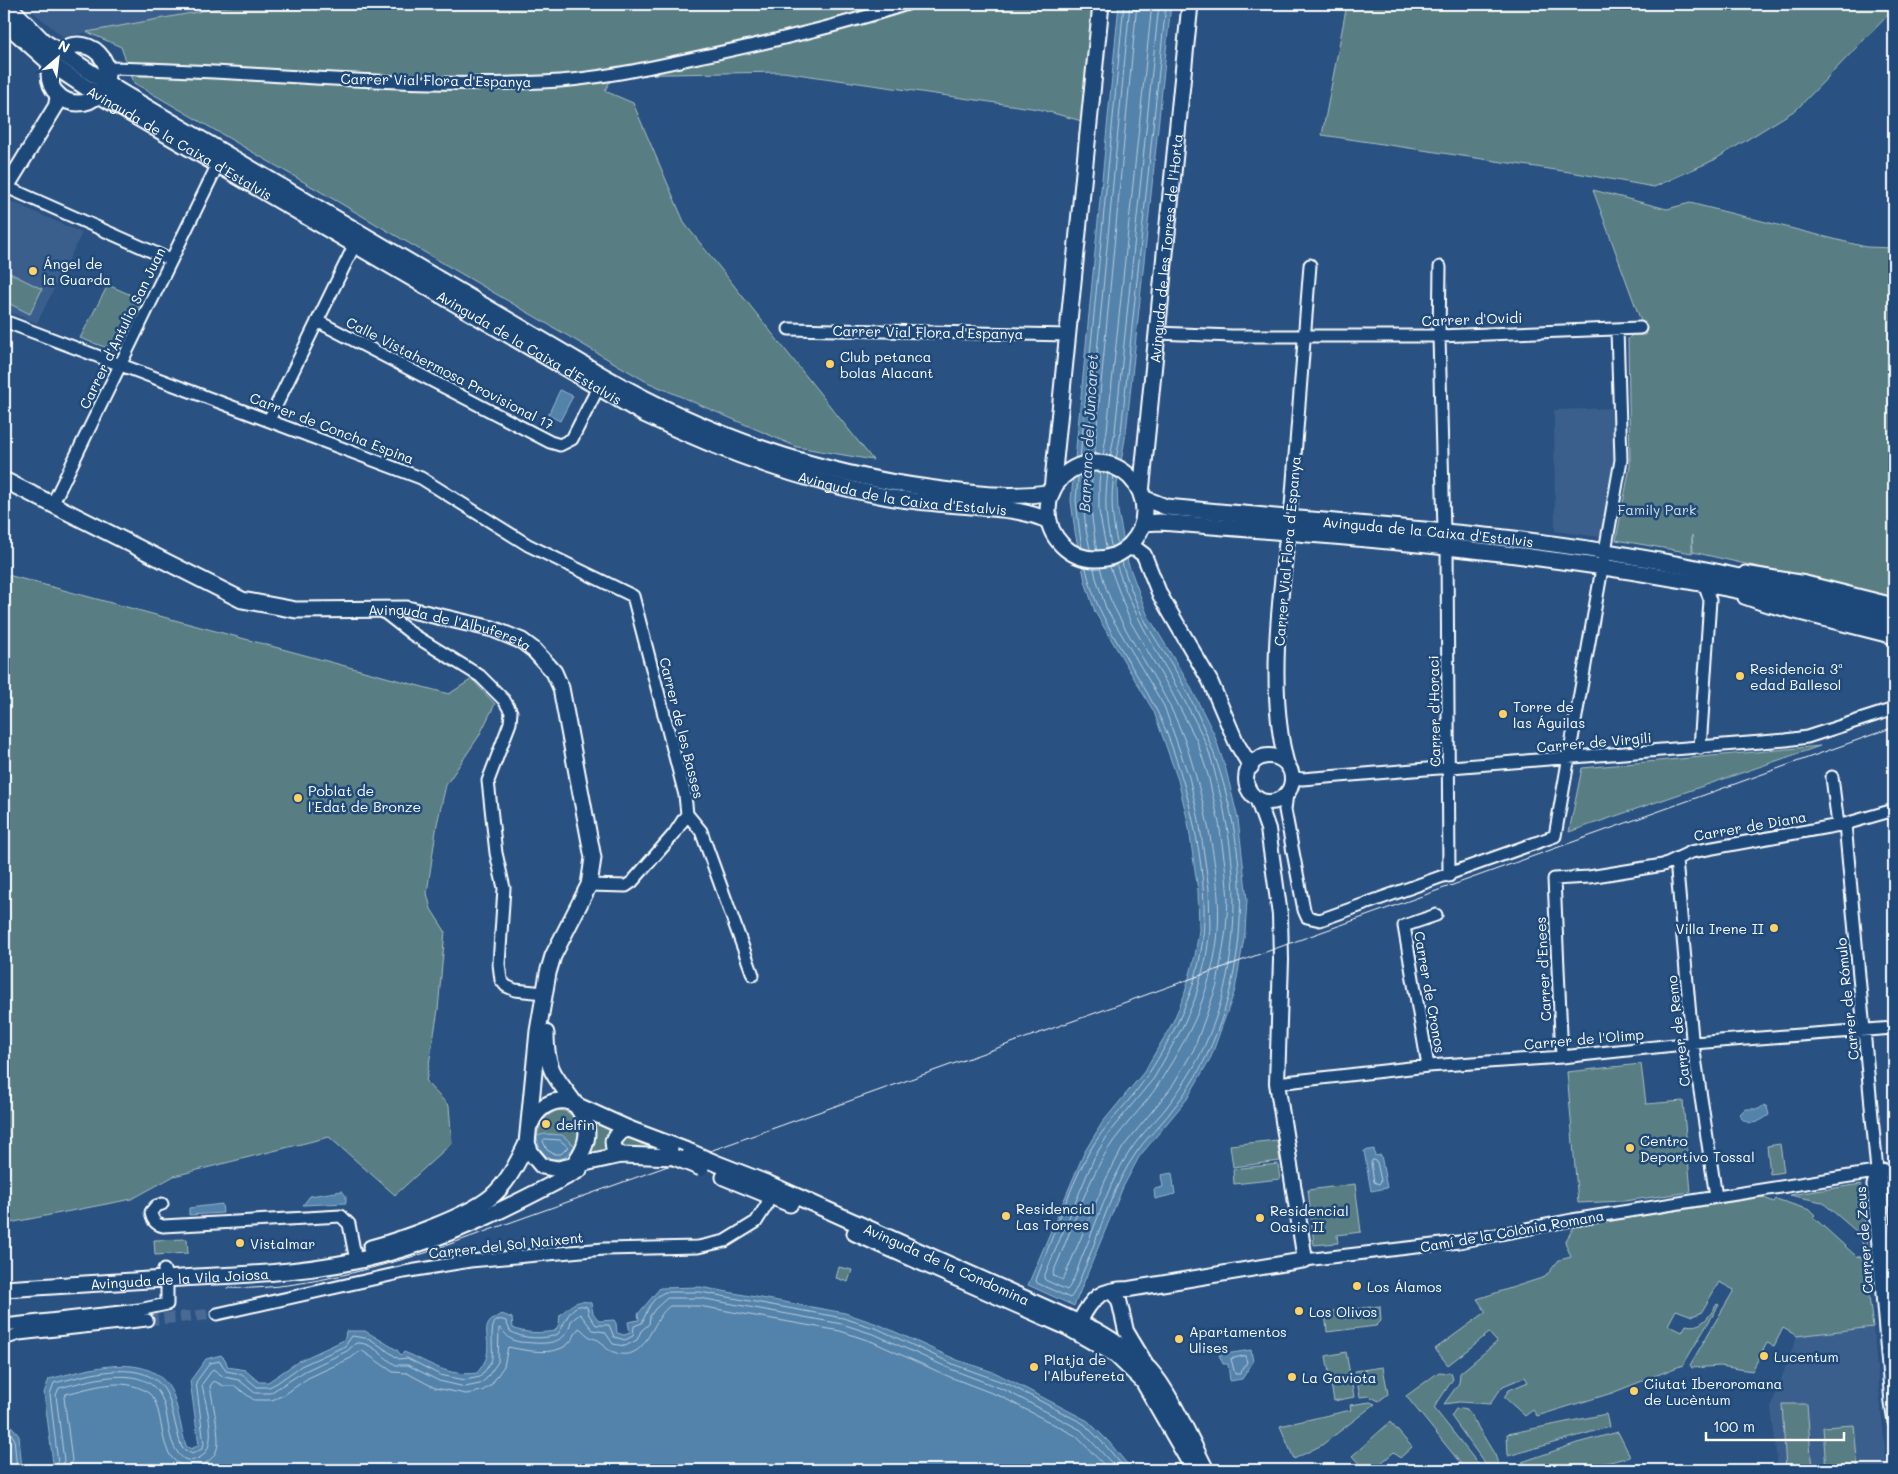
<svg xmlns="http://www.w3.org/2000/svg" width="1898" height="1474" viewBox="0 0 1898 1474" font-family="Mali,sans-serif">
  <rect width="100%" height="100%" fill="#295181"/>
  <filter id="ink" filterUnits="userSpaceOnUse"><feTurbulence type="fractalNoise" baseFrequency=".02" numOctaves="2"/><feDisplacementMap in="SourceGraphic" scale="10" xChannelSelector="R" yChannelSelector="G"/><feConvolveMatrix kernelMatrix="1 2 1 2 8 2 1 2 1" color-interpolation-filters="sRGB"/></filter>
  <g filter="url(#ink)">
    <path fill="#3b5f8d" d="M39 4H241L63 37 32 11Z
      M8 200 82 233 37 323 4 310V206Z
      M1615 408 1617 443 1600 537 1555 531 1554 410Z
      M1873 1327 1887 1470H1778L1771 1407 1797 1336Z"/>
    <path fill="#597e84" stroke="#acbec2" d="M241 4H1101L1089 123 1038 109 783 72 613 75 605 91 633 103 685 224 873 460 797 447 647 382 134 83 121 47 87 32Z
      M1347 4H1894V9L1797 109 1714 160 1654 187 1576 173 1322 135Z
      M1593 190 1667 209 1690 203 1866 247 1894 248V598L1693 552 1692 535V553L1616 540 1630 466 1628 339 1632 335H1646Z
      M4 270 42 289 30 314 4 301Z
      M108 285 145 301 118 352 80 338Z
      M4 574 449 694 472 679 495 704 479 736 446 785 437 824 427 893 431 909 445 931 438 1010 426 1082 449 1106 452 1143 395 1195 329 1137 174 1176 132 1199 4 1224Z
      M1820 746 1569 832 1582 768Z
      M1641 1064 1646 1104 1683 1101 1691 1192 1624 1201 1578 1203 1567 1072Z
      M559 1110C578 1112 582 1130 575 1146 564 1134 552 1132 537 1136 540 1122 546 1114 559 1110Z
      M589 1118 613 1130 608 1150 585 1157Z
      M628 1136 641 1144 659 1148 620 1147 618 1139Z
      M1277 1140 1280 1161 1233 1167 1230 1145Z
      M1780 1144 1784 1172 1770 1174 1767 1146Z
      M1278 1164 1280 1179 1234 1184 1233 1169Z
      M1355 1184 1361 1232 1337 1235 1338 1243 1314 1245 1308 1190Z
      M1861 1184 1868 1255 1857 1232 1822 1202 1790 1195Z
      M1762 1197 1774 1202 1776 1199 1810 1210 1815 1215 1813 1217 1856 1256 1864 1258 1873 1327 1797 1336 1783 1328 1774 1346 1767 1343 1752 1371 1720 1366 1692 1368 1690 1365 1734 1290 1719 1282 1701 1313 1692 1316 1676 1310 1668 1325 1682 1332 1686 1325C1702 1329 1709 1316 1717 1304L1719 1305 1683 1365 1675 1368 1612 1393 1537 1416 1533 1410 1525 1416 1504 1397 1509 1390 1528 1382 1525 1377 1503 1386 1490 1404 1459 1402 1444 1404 1459 1383 1460 1373 1497 1342 1489 1333 1448 1365 1435 1349 1486 1312 1477 1299 1545 1277 1559 1260 1571 1257 1565 1242 1574 1227Z
      M187 1239 188 1253 155 1255 154 1240Z
      M839 1267 852 1270 848 1282 836 1278Z
      M1380 1306 1381 1321 1376 1326 1327 1332 1325 1312Z
      M1346 1352 1354 1397 1334 1401 1326 1356Z
      M1383 1367 1388 1394 1379 1401 1369 1396 1360 1397 1355 1371Z
      M1439 1372 1451 1373 1453 1379 1434 1408 1483 1470H1466L1406 1396Z
      M1370 1402 1375 1404 1322 1445 1294 1459 1280 1426 1351 1410 1350 1405Z
      M1782 1404H1807L1812 1470H1786Z
      M1462 1408 1467 1409 1495 1455 1499 1466 1494 1469 1486 1465 1451 1416 1456 1409Z
      M1606 1414 1609 1427 1508 1456 1507 1434Z
      M1390 1422 1412 1447 1400 1458 1394 1452 1373 1470H1365L1352 1456Z
      M1854 1425 1858 1470H1826L1823 1427Z
      M1618 1432 1630 1456C1610 1464 1556 1474 1536 1470 1531 1469 1526 1464 1522 1462L1577 1443Z"/>
    <path fill="#5382aa" stroke="#98b4cc" d="M1119 4H1171L1126 433 1117 485 1118 511 1128 563 1147 614 1189 684 1214 734 1226 770 1238 819 1243 863 1247 900 1245 932 1235 990 1211 1057 1187 1099 1139 1157 1123 1187 1074 1306 1028 1285 1084 1153 1102 1123 1144 1072 1172 1024 1184 996 1195 956 1199 930 1198 891 1188 822 1178 780 1154 712 1095 612 1085 581 1075 532 1071 500Z
      M560 390 573 396 560 421 548 415Z
      M1764 1105 1767 1107 1769 1115C1759 1122 1751 1127 1741 1118L1740 1114 1745 1109H1759Z
      M545 1134 562 1135 575 1146 564 1158 552 1159C542 1155 538 1147 537 1136Z
      M1374 1149 1375 1156 1381 1155 1387 1188 1371 1191 1364 1151Z
      M1172 1173 1175 1194 1155 1199 1154 1189 1163 1187 1161 1175Z
      M342 1191 346 1196V1203L303 1205 310 1196Z
      M222 1204 223 1213 189 1215V1208Z
      M700 1287 845 1313 880 1325 957 1360 996 1373 1088 1421 1109 1442 1132 1470H48L47 1467 53 1463 44 1393 49 1379C87 1370 155 1346 174 1397 179 1413 181 1430 186 1446L191 1449 199 1445 190 1381 206 1359 221 1355 225 1359 228 1367 245 1370 259 1382H268L299 1361 342 1341 345 1338 346 1331H365L372 1335 397 1350 401 1355 404 1352C431 1363 447 1377 477 1373 481 1368 486 1361 487 1355 491 1334 477 1325 502 1314L512 1318 513 1328C525 1334 543 1333 555 1331L559 1324 560 1315C570 1306 577 1298 591 1303L593 1313 599 1321 614 1320 616 1323 617 1333 624 1335 630 1333 628 1322 639 1320 638 1314 660 1288Z
      M1251 1350 1253 1362 1242 1379 1230 1381 1228 1364H1223L1219 1355Z
      M4 1416 19 1436 22 1470H4Z"/>
    <g fill="none" stroke-linecap="round" stroke-linejoin="round">
      <path stroke="#bacddd" stroke-width="1" d="M1124 4 1076 500C1080 537 1084 578 1101 612 1124 660 1155 696 1172 747 1193 806 1213 895 1200 957 1192 999 1172 1037 1149 1073 1131 1102 1104 1124 1088 1154 1067 1194 1052 1239 1036 1280L1037 1283 1070 1298C1077 1291 1081 1275 1086 1265 1101 1228 1113 1186 1136 1153 1146 1138 1161 1125 1172 1110 1185 1094 1198 1074 1207 1055 1263 937 1244 800 1185 688 1173 663 1154 640 1142 615 1124 576 1108 527 1113 483 1114 466 1118 449 1121 432L1166 4
        M1130 4 1083 500 1086 530 1096 578 1106 608 1164 706 1189 777 1199 820 1209 889 1210 930 1206 958 1195 999 1182 1028 1154 1078 1111 1130 1094 1158 1044 1277 1045 1280 1067 1290C1074 1282 1078 1267 1082 1257 1097 1222 1109 1182 1130 1151 1140 1135 1155 1122 1166 1108 1179 1091 1192 1072 1201 1053 1241 972 1241 879 1220 793 1215 774 1211 753 1202 735 1168 662 1111 595 1106 510 1105 483 1110 458 1115 431L1159 4
        M1137 4 1090 500C1094 535 1098 575 1114 607 1137 654 1167 691 1185 741 1203 795 1222 874 1218 931 1216 955 1210 979 1202 1001 1193 1029 1176 1055 1161 1080 1144 1109 1117 1130 1101 1161 1082 1196 1069 1236 1053 1273L1054 1276 1063 1280 1106 1179 1123 1147 1171 1088 1194 1049 1217 985 1226 930 1228 900 1225 865 1219 823 1208 775 1197 741 1172 693 1130 621 1110 567 1099 511V482L1107 430 1152 4
        M545 1139 560 1140 568 1147 561 1154H554L547 1150 543 1141Z
        M1373 1160 1377 1162 1381 1181 1379 1184 1374 1182 1371 1163Z
        M1245 1356 1247 1362 1240 1374H1235L1231 1359Z
        M4 1422 14 1438 17 1470
        M52 1470 58 1463 50 1394 54 1383C89 1375 152 1353 169 1399 174 1415 176 1432 182 1448L192 1454 202 1449 204 1444 196 1382 210 1363 220 1361 226 1371 242 1374 257 1387H269L277 1383 301 1366 345 1346 352 1336 370 1339 399 1359 407 1358 440 1375 465 1380 480 1377C484 1372 489 1366 491 1361 496 1351 484 1312 506 1321L510 1331C521 1339 545 1340 558 1334 565 1325 570 1300 587 1307L589 1315 596 1325H609L614 1337 625 1340 633 1336 634 1326 642 1323C647 1311 651 1298 665 1292H700L843 1318 878 1329 955 1365 1008 1384 1084 1424 1106 1446 1126 1470
        M61 1470 64 1461 56 1395 59 1388C89 1381 148 1360 163 1401 169 1417 167 1439 178 1453 181 1458 188 1462 194 1460 223 1453 205 1405 202 1384L213 1369 224 1377 239 1380 255 1393H270L305 1371 347 1351 356 1343C373 1342 383 1358 396 1365H408L439 1381 465 1387 480 1384 486 1379 498 1362 499 1328C504 1330 506 1337 513 1340 519 1343 526 1342 533 1343 552 1344 567 1342 571 1321L580 1314 593 1330 605 1332 613 1344 625 1346 637 1340 641 1331 649 1324 650 1316 655 1309 667 1298H700L842 1324 876 1335 953 1370 1005 1390 1081 1430 1118 1470
        M70 1470 72 1461 64 1397 66 1394C91 1388 123 1376 147 1392 164 1402 158 1443 173 1459 187 1474 217 1466 218 1443 218 1424 213 1405 210 1386L214 1381 224 1386H235L254 1400H272L284 1395 308 1378 351 1358 361 1350 393 1372 407 1373 435 1388 466 1394 482 1391 491 1385 504 1366 508 1347C524 1350 553 1357 568 1344 573 1340 575 1333 579 1328 583 1330 586 1335 590 1337 594 1339 598 1339 601 1342 604 1345 605 1348 609 1350 647 1369 650 1319 670 1306H699L840 1331 873 1342 950 1377 1002 1397 1076 1436 1109 1470"/>
      <path stroke="#496b94" stroke-width="11" stroke-dasharray="11 5.5" stroke-linecap="butt" d="M147 1320 217 1314"/>
      <defs>
        <path id="minor" d="M106 68C251 70 397 89 542 82 593 80 644 69 694 58 766 43 837 27 907 4
          M4 186 171 260
          M1440 267 1439 336 1444 532
          M4 321 421 478 528 545 633 596 685 795 687 814 701 831 753 975
          M317 321 550 442 560 445 572 439 598 388
          M789 329 1068 335
          M1157 333 1232 336H1439L1640 328
          M269 420 355 244
          M52 505 218 164
          M1290 519 1310 265
          M1447 546 1449 876
          M1745 572 1806 582 1894 604
          M1744 598 1764 605 1894 638
          M380 609 412 634 480 676 504 700 511 712 510 723 488 781 496 853 504 888 499 964 501 980 506 986 515 990 544 993
          M1700 748 1710 600 1704 583
          M1292 777 1302 779 1786 740 1807 737 1894 709
          M1832 777 1838 825
          M1287 793 1285 810 1304 910 1307 917 1320 920 1555 836 1621 460 1617 329
          M1845 824 1877 1171 1873 1185 1891 1403 1894 1422
          M1676 860 1692 1038 1716 1197
          M589 885 626 886 632 882 674 834 687 814
          M1562 1057 1554 879 1589 877 1663 865 1691 852 1845 824 1894 810
          M1428 1066 1404 926 1436 915
          M1277 1083 1428 1066 1562 1057 1693 1043 1894 1028
          M1877 1171 1881 1178 1894 1344
          M162 1204 156 1206 151 1212C152 1220 155 1224 163 1226L341 1216 349 1224 356 1261
          M1305 1260 1459 1242 1572 1220 1894 1169
          M217 1314 404 1272 470 1261 604 1249 698 1247 725 1241 756 1222 766 1206 770 1196V1189
          M4 1325 139 1310 167 1304V1279L164 1270
          M4 1339 19 1334 147 1320"/>
        <path id="tertiary" d="M4 191 56 106 58 94
          M1128 548 1136 549 1144 555 1160 595 1210 681 1237 744 1251 767
          M1246 779a23 23 0 1 1 46 0a23 23 0 1 1-46 0Z
          M1287 765C1267 693 1280 596 1289 522
          M1111 1291 1119 1300 1126 1331 1144 1361
          M1083 1332 1080 1321C1092 1297 1101 1289 1129 1289L1305 1260 1277 1083 1281 960 1280 915 1268 829 1257 798"/>
        <g id="secondary">
          <path d="M7 4 43 41 119 91 603 376C708 436 814 473 935 489 974 494 1013 499 1052 492"/>
          <path id="s1" d="M4 22 51 64 87 88 644 414C723 452 802 481 888 497 916 502 944 504 971 506 998 509 1024 509 1049 521"/>
          <circle cx="78" cy="74" r="29"/>
          <circle cx="1096" cy="511" r="48"/>
          <path id="s2" d="M4 480 242 600 296 610 407 609 493 629 522 641 534 650 554 672 561 688 593 858 589 885 553 956 548 973 538 1031 527 1143 531 1153 542 1166 558 1169 621 1155 674 1157"/>
          <path d="M1052 490 1101 4"/>
          <path id="s3" d="M1141 493 1190 4"/>
          <path id="s4" d="M1143 498 1166 507C1279 518 1392 526 1505 538 1636 553 1767 580 1894 615"/>
          <path d="M1143 523 1160 522C1407 541 1654 561 1894 627"/>
          <path d="M546 1033C546 1047 547 1062 554 1074 575 1109 605 1125 573 1165"/>
          <path d="M531 1123C537 1108 551 1099 567 1101L629 1129 690 1152"/>
          <path d="M621 1155 614 1149 613 1141 621 1131 629 1129"/>
          <path id="s5" d="M713 1162 769 1184 1095 1330C1114 1341 1133 1353 1149 1369 1169 1390 1192 1443 1206 1470"/>
          <path d="M724 1177 790 1204"/>
          <path d="M855 1233 1067 1327 1116 1355 1143 1381 1194 1470"/>
          <path d="M371 1248C401 1240 468 1216 491 1197 507 1184 518 1162 527 1143"/>
          <path id="s6" d="M4 1289C68 1285 133 1281 197 1277 259 1274 321 1271 381 1255 453 1236 514 1205 579 1170"/>
        </g>
      </defs>
      <use href="#minor" stroke="#fff" stroke-width="15"/>
      <use href="#tertiary" stroke="#fff" stroke-width="18"/>
      <use href="#secondary" stroke="#fff" stroke-width="19"/>
      <use href="#minor" stroke="#1f4a7a" stroke-width="11"/>
      <use href="#tertiary" stroke="#1f4a7a" stroke-width="14"/>
      <use href="#secondary" stroke="#1f4a7a" stroke-width="15"/>
      <path stroke="#fff" stroke-width="1" d="M227 1288C291 1291 364 1271 425 1253L1894 727"/>
      <defs>
        <path id="secondary-bridge" d="M690 1152 713 1162
          M674 1157 701 1168"/>
      </defs>
      <use href="#secondary-bridge" stroke="#fff" stroke-width="19" stroke-linecap="butt"/>
      <use href="#secondary-bridge" stroke="#1f4a7a" stroke-width="15"/>
    </g>
  </g>
  <g fill="#ffd166" stroke="#1f4a7a" stroke-width="2">
    <circle cx="33" cy="271" r="5"/>
    <circle cx="830" cy="364" r="5"/>
    <circle cx="1740" cy="676" r="5"/>
    <circle cx="1503" cy="714" r="5"/>
    <circle cx="298" cy="798" r="5"/>
    <circle cx="1774" cy="928" r="5"/>
    <circle cx="546" cy="1124" r="5"/>
    <circle cx="1630" cy="1148" r="5"/>
    <circle cx="1006" cy="1216" r="5"/>
    <circle cx="1260" cy="1218" r="5"/>
    <circle cx="240" cy="1243" r="5"/>
    <circle cx="1357" cy="1286" r="5"/>
    <circle cx="1299" cy="1311" r="5"/>
    <circle cx="1179" cy="1339" r="5"/>
    <circle cx="1764" cy="1356" r="5"/>
    <circle cx="1034" cy="1367" r="5"/>
    <circle cx="1292" cy="1377" r="5"/>
    <circle cx="1634" cy="1391" r="5"/>
  </g>
  <g text-anchor="middle" dominant-baseline="central" stroke-width="5" stroke-linejoin="round" paint-order="stroke">
    <g font-size="14" fill="#fff" stroke="#1f4a7a">
      <text transform="translate(436 80) rotate(1)">Carrer Vial Flora d'Espanya</text>
      <text stroke="none"><textPath href="#s1" startOffset="214">Avinguda de la Caixa d'Estalvis</textPath></text>
      <text stroke="none"><textPath href="#s3" startOffset="246">Avinguda de les Torres de l'Horta</textPath></text>
      <text transform="translate(1472 319) rotate(-2)">Carrer d'Ovidi</text>
      <text transform="translate(122 328) rotate(-64)">Carrer d'Antulio San Juan</text>
      <text transform="translate(928 332) rotate(1)">Carrer Vial Flora d'Espanya</text>
      <text stroke="none"><textPath href="#s1" startOffset="619">Avinguda de la Caixa d'Estalvis</textPath></text>
      <text transform="translate(450 373) rotate(27)">Calle Vistahermosa Provisional 17</text>
      <text transform="translate(332 428) rotate(21)">Carrer de Concha Espina</text>
      <text stroke="none"><textPath href="#s1" startOffset="1024">Avinguda de la Caixa d'Estalvis</textPath></text>
      <text stroke="none"><textPath href="#s4" startOffset="288">Avinguda de la Caixa d'Estalvis</textPath></text>
      <text transform="translate(1287 551) rotate(-85)">Carrer Vial Flora d'Espanya</text>
      <text stroke="none"><textPath href="#s2" startOffset="478">Avinguda de l'Albufereta</textPath></text>
      <text transform="translate(1434 711) rotate(-91)">Carrer d'Horaci</text>
      <text transform="translate(682 728) rotate(76)">Carrer de les Basses</text>
      <text transform="translate(1594 742) rotate(-5)">Carrer de Virgili</text>
      <text transform="translate(1750 826) rotate(-10)">Carrer de Diana</text>
      <text transform="translate(1543 969) rotate(-93)">Carrer d'Enees</text>
      <text transform="translate(1430 992) rotate(80)">Carrer de Cronos</text>
      <text transform="translate(1847 999) rotate(-96)">Carrer de Rómulo</text>
      <text transform="translate(1678 1031) rotate(-97)">Carrer de Remo</text>
      <text transform="translate(1584 1039) rotate(-5)">Carrer de l'Olimp</text>
      <text transform="translate(1512 1231) rotate(-10)">Camí de la Colònia Romana</text>
      <text transform="translate(1864 1240) rotate(-94)">Carrer de Zeus</text>
      <text transform="translate(506 1245) rotate(-6)">Carrer del Sol Naixent</text>
      <text stroke="none"><textPath href="#s5" startOffset="255">Avinguda de la Condomina</textPath></text>
      <text stroke="none"><textPath href="#s6" startOffset="176">Avinguda de la Vila Joiosa</textPath></text>
    </g>
    <g font-size="14" fill="#fff" stroke="#1f4a7a" text-anchor="start">
      <text x="43" y="263">Ángel de<tspan x="43" dy="16">la Guarda</tspan></text>
      <text x="840" y="356">Club petanca<tspan x="840" dy="16">bolas Alacant</tspan></text>
      <text x="1750" y="668">Residencia 3ª<tspan x="1750" dy="16">edad Ballesol</tspan></text>
      <text x="1513" y="706">Torre de<tspan x="1513" dy="16">las Águilas</tspan></text>
      <text x="308" y="790">Poblat de<tspan x="308" dy="16">l'Edat de Bronze</tspan></text>
      <text x="1764" y="928" text-anchor="end">Villa Irene II</text>
      <text x="556" y="1124">delfin</text>
      <text x="1640" y="1140">Centro<tspan x="1640" dy="16">Deportivo Tossal</tspan></text>
      <text x="1016" y="1208">Residencial<tspan x="1016" dy="16">Las Torres</tspan></text>
      <text x="1270" y="1210">Residencial<tspan x="1270" dy="16">Oasis II</tspan></text>
      <text x="250" y="1243">Vistalmar</text>
      <text x="1367" y="1286">Los Álamos</text>
      <text x="1309" y="1311">Los Olivos</text>
      <text x="1189" y="1331">Apartamentos<tspan x="1189" dy="16">Ulises</tspan></text>
      <text x="1774" y="1356">Lucentum</text>
      <text x="1044" y="1359">Platja de<tspan x="1044" dy="16">l'Albufereta</tspan></text>
      <text x="1302" y="1377">La Gaviota</text>
      <text x="1644" y="1383">Ciutat Iberoromana<tspan x="1644" dy="16">de Lucèntum</tspan></text>
    </g>
    <g font-size="14" fill="#d6dfe0" stroke="#1f4a7a">
      <text x="1657" y="509">Family Park</text>
    </g>
    <g font-size="15" font-style="italic" fill="#d4e0ea" stroke="#1f4a7a">
      <text transform="translate(1088 433) rotate(-87)">Barranc del Juncaret</text>
    </g>
  </g>
  <rect width="1898" height="1474" fill="none" stroke="#1f4a7a" stroke-width="20"/>
  <rect x="10" y="10" width="1878" height="1454" fill="none" stroke="#fff" stroke-width="2" filter="url(#ink)"/>
  <g transform="translate(58 58) rotate(28)" stroke="#1f4a7a" stroke-width="4" paint-order="stroke">
  <path d="M0-4L9 19L0 12L-9 19Z" fill="#ffffff"/>
  <text y="-8" font-size="14" font-weight="bold" text-anchor="middle" fill="#ffffff">N</text>
  </g>
  <path d="M1706 1432v8h138v-8" fill="none" stroke="#ffffff" stroke-width="2.5"/>
  <text x="1713" y="1432" font-size="15" fill="#ffffff" stroke="#1f4a7a" stroke-width="4" paint-order="stroke">100 m</text>
</svg>
